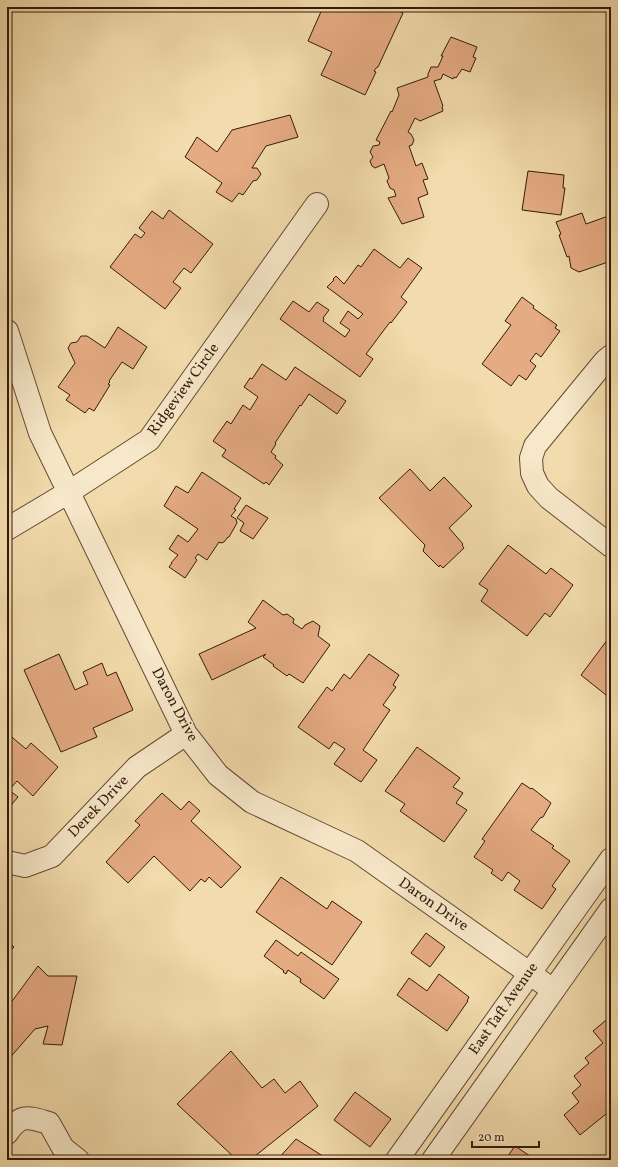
<svg xmlns="http://www.w3.org/2000/svg" width="618" height="1167" viewBox="0 0 618 1167" font-family="Vollkorn,serif">
  <rect width="100%" height="100%" fill="#f2dbac"/>
  <filter id="stains"><feTurbulence type="fractalNoise" baseFrequency=".005" numOctaves="4"/><feColorMatrix values="0 0 0 0 .2 0 0 0 0 .09 0 0 0 0 .02 0 0 0 .5 -.17"/></filter>
  <radialGradient id="worn" r=".72"><stop offset=".6" stop-color="#630" stop-opacity="0"/><stop offset="1" stop-color="#630" stop-opacity=".3"/></radialGradient>
  <path fill="#e5ab83" stroke="#341a0b" d="M323 7H390L403 13 378 67H377L374 71 376 72 365 95 321 75 332 52 308 41Z
    M451 37 477 47 473 57 476 58 470 72 462 69 456 78 454 77 453 79 443 74 441 79 434 81 443 106 442 107 443 111 420 121 415 118 408 132 411 134 414 140 412 145 409 146 416 166 422 163 428 179 423 180 428 194 418 198 424 217 402 224 388 198 396 196 394 190 390 188 387 181 389 178 384 164 375 168 372 166 370 161 373 157 370 152 373 146 379 145 380 142 376 140 391 111 392 112 399 95 397 88 428 77V74L431 67H438L443 56H441Z
    M290 115 298 137 266 146 252 168H257L261 174 257 180 253 181 243 195 239 193 232 202 216 192 222 183 185 157 197 137 217 152 232 130Z
    M528 171 564 175 563 188H565L561 215 522 210Z
    M169 210 213 244 191 273 184 268 173 282 181 288 165 309 110 267 135 234 141 238 145 233 139 228 152 211 163 219Z
    M582 213 586 224 611 215V261L579 272 571 268 569 256 567 257 559 235 561 234 556 222Z
    M374 249 400 268 408 258 422 268 401 297 407 302 391 323 390 322 366 354 373 359 360 377 280 319 293 301 309 312 317 302 329 310 323 318 324 319 323 321 345 337 350 330 340 323 348 311 358 319 363 314 327 287 334 280 333 279 336 276 344 284 358 265 361 267Z
    M522 297 534 306 533 308 557 325 555 328 560 331 541 357 536 353 530 361 536 366 526 380 519 375 511 386 482 364 511 325 505 321Z
    M118 327 147 347 133 369 122 362 109 381 110 382 108 384 110 385 94 411 89 408 85 413 66 400 70 395 58 387 75 363 68 348 71 343 77 342 81 336H87L105 348Z
    M262 364 286 380 295 367 346 401 337 414 309 394 301 406 300 405 275 443 276 444 271 452 276 456 275 458 283 465 269 485 266 482 264 484 222 456 226 450 213 441 227 421 231 424 243 405 250 410 258 397 244 387 250 378 252 379Z
    M410 469 430 491 444 477 472 506 449 528 463 544 462 545 464 548 443 568 440 565 439 567 423 551 425 545 379 498Z
    M202 472 241 498 234 509 236 510 231 516 236 519 237 523 229 537H228L224 542 221 543 219 542 207 560 198 554 195 558 197 560 185 578 169 567 172 563H171L178 555 169 549 178 535 188 542 198 529 164 506 176 486 188 493Z
    M246 505 268 518 253 539 240 531 244 523 237 518Z
    M508 545 546 574 551 568 573 585 550 617 545 613 527 636 481 601 488 590 479 584Z
    M263 600 283 615 287 614 294 619 293 623 302 629 305 625 313 621 320 626 318 636 330 645 303 683 289 674 287 676 273 666 274 665 263 657 266 654 212 680 199 654 256 628 248 622Z
    M611 635V699L581 675Z
    M59 654 75 690 88 684 83 672 102 663 107 676 116 672 133 710 93 728 97 737 61 752 24 670Z
    M369 654 399 675 393 685 396 687 383 705 390 710 363 750 377 760 361 782 334 764 345 749 334 742 329 749 298 727 327 687 332 691 344 674 350 679Z
    M7 733 26 749 31 743 58 767 33 796 17 781 9 790 18 797 7 810Z
    M417 747 460 778 453 787 463 793 456 803 467 810 444 842 400 811 405 804 385 791Z
    M522 783 531 789 532 788 551 803 543 817 540 818 531 830 554 846 552 848 570 861 552 886 556 889 542 909 514 890 520 881 508 872 502 881 491 873 493 870 474 857 485 841 482 839Z
    M162 793 181 810 189 801 200 811 191 821 241 867 221 888 209 877 205 882 201 879 190 891 154 856 128 883 106 862 140 825 135 821Z
    M281 877 327 909 332 901 362 922 332 965 256 912Z
    M426 933 445 947 430 967 411 953Z
    M276 940 298 956 301 952 339 979 324 999 300 982 301 979 288 970 286 974 283 972 284 971 264 956Z
    M7 941 14 947 7 955Z
    M38 966 48 976H77L62 1045 43 1044 48 1026 35 1029 7 1061V1008Z
    M439 974 469 997 467 1001H468L447 1031 397 995 409 978 427 991Z
    M611 1016V1104L609 1105 611 1110 580 1135 564 1115 579 1102 572 1093 581 1085 574 1076 589 1063 585 1058 603 1043 593 1031Z
    M231 1051 262 1088 274 1079 285 1093 300 1081 318 1106 250 1160H237L177 1104Z
    M355 1092 391 1119 370 1147 334 1120Z
    M296 1139 329 1160H277Z
    M515 1146 536 1160H505Z"/>
  <g fill="none" stroke-linecap="round" stroke-linejoin="round">
    <defs>
      <path id="minor" d="M7 331 40 433 186 734 218 775 252 802 357 851 553 990
        M611 356 605 361 535 446 531 458 532 473 538 486 549 498 611 546
        M7 529 69 492 149 440 317 204
        M7 862 25 866 52 856 137 767 186 734
        M7 1133C21 1113 28 1117 49 1123L63 1148 78 1160
        M397 1160 611 859
        M433 1160 611 909"/>
    </defs>
    <use href="#minor" stroke="#644a33" stroke-width="24"/>
    <use href="#minor" stroke="#f7e8c9" stroke-width="22"/>
  </g>
  <g text-anchor="middle" dominant-baseline="central" stroke-width="3.5" stroke-linejoin="round" paint-order="stroke">
    <g font-size="15" fill="#341a0b" stroke="#f7e8c9">
      <text transform="translate(184 390) rotate(-54)">Ridgeview Circle</text>
      <text transform="translate(174 705) rotate(62)">Daron Drive</text>
      <text transform="translate(99 807) rotate(-46)">Derek Drive</text>
      <text transform="translate(433 905) rotate(35)">Daron Drive</text>
      <text transform="translate(504 1009) rotate(-55)">East Taft Avenue</text>
    </g>
  </g>
  <rect width="618" height="1167" fill="none" stroke="#f2dbac" stroke-width="24"/>
  <rect x="8" y="8" width="602" height="1151" fill="none" stroke="#341a0b" stroke-width="2"/>
  <rect x="12" y="12" width="594" height="1143" fill="none" stroke="#341a0b"/>
  <path d="M472 1141v6h67v-6" fill="none" stroke="#341a0b" stroke-width="2"/>
  <text x="478" y="1141" font-size="12" fill="#341a0b" stroke="#f7e8c9" stroke-width="3" paint-order="stroke">20 m</text>
  <rect width="100%" height="100%" filter="url(#stains)"/>
  <rect width="100%" height="100%" fill="url(#worn)"/>
</svg>
